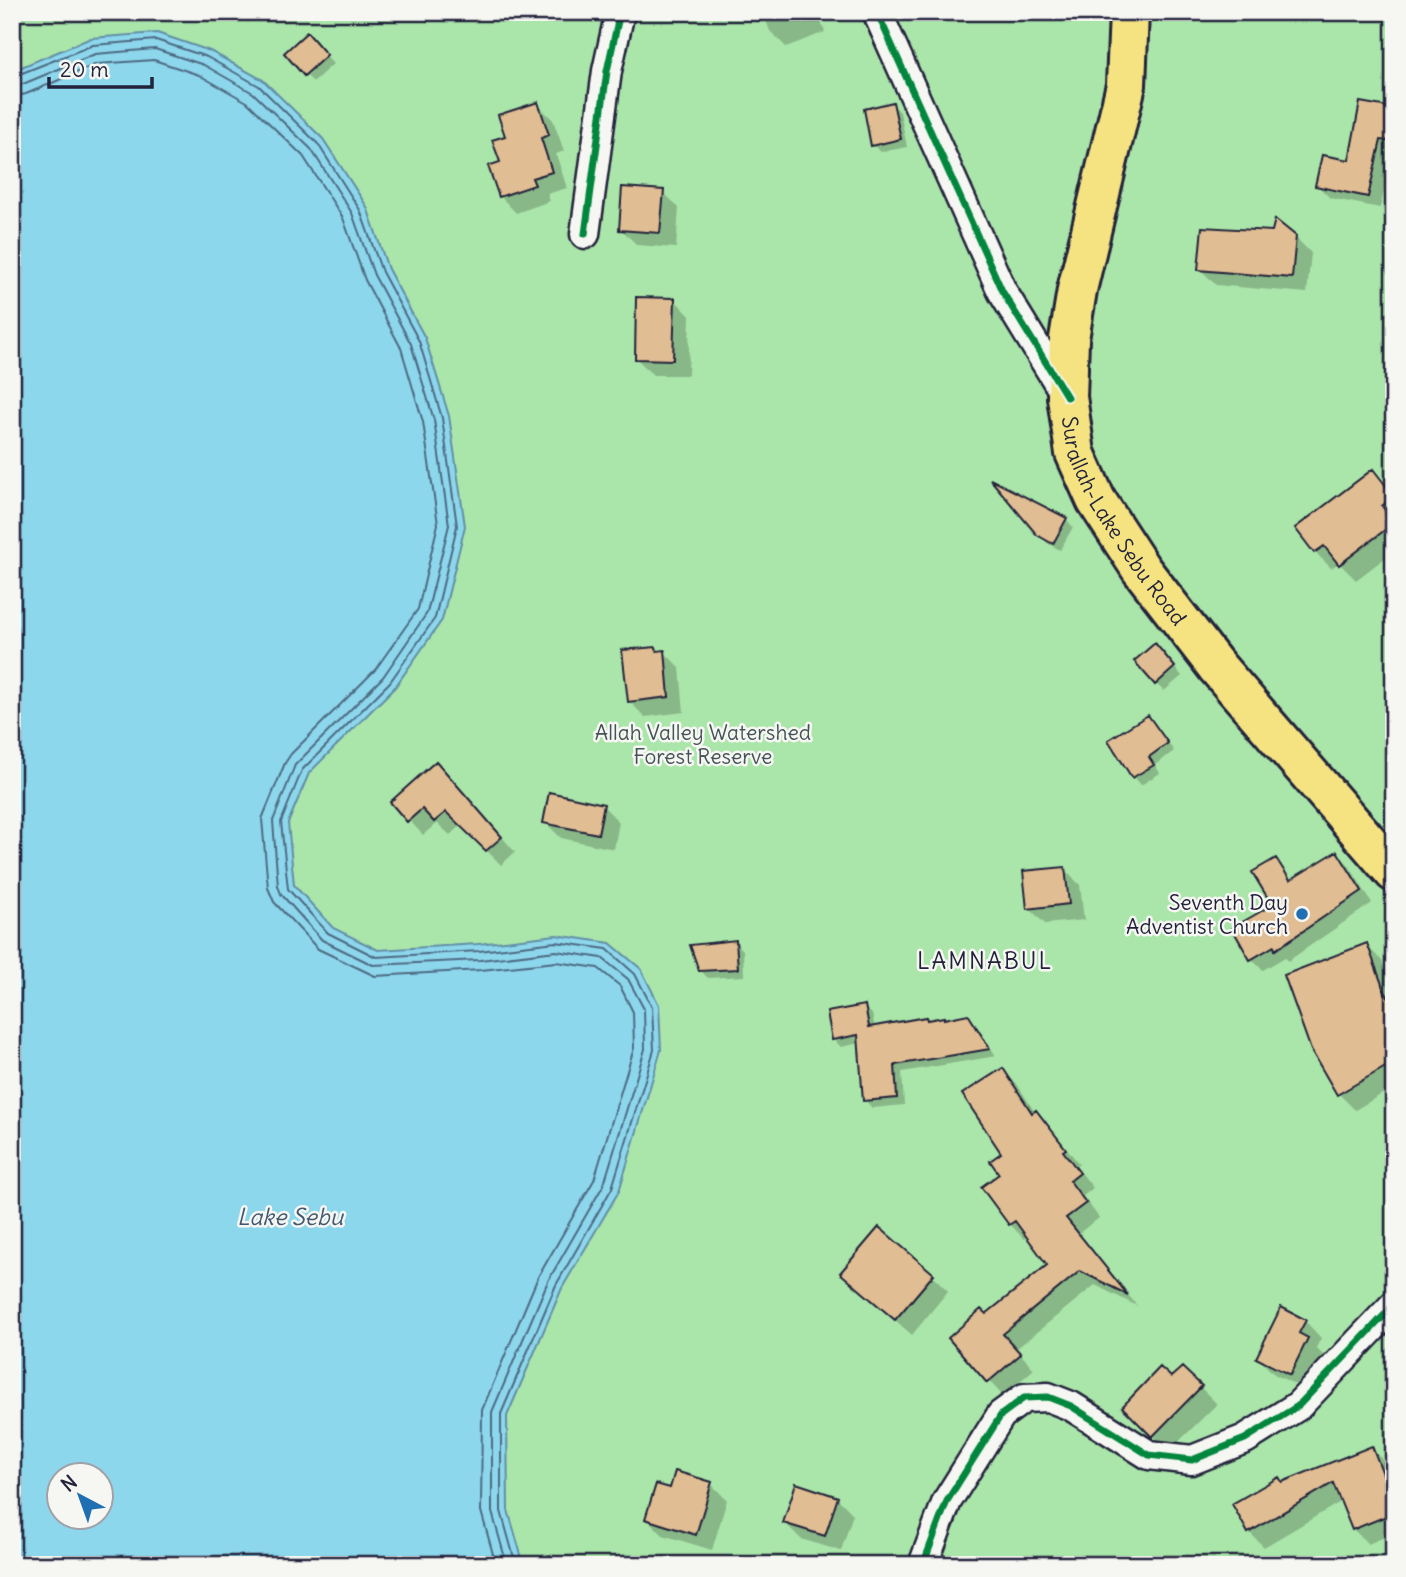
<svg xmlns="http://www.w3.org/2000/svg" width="1406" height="1577" viewBox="0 0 1406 1577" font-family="Delius,sans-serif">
  <rect width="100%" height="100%" fill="#efe5d5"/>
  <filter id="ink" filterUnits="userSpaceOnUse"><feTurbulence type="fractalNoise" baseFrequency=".0143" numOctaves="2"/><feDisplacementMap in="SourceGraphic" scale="14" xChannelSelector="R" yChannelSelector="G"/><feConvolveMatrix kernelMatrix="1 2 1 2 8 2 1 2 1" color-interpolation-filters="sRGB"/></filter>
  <g filter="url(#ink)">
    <path fill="#aae5aa" stroke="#668472" stroke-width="2" fill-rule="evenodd" d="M12 12H1394V1565H12ZM60 1476H102V1518H60Z"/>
    <path fill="#8dd7ed" stroke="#628fa6" stroke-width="2" fill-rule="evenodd" d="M157 33 210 51 263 80 323 139 367 207 388 269 425 338 449 416 465 526 442 620 395 687 309 773 288 823 294 885 333 928 378 950 478 944 556 935 610 943 641 969 659 1005 661 1050 619 1191 562 1288 507 1416 508 1510 524 1565H12V71L91 38ZM60 1476H102V1518H60Z"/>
    <path fill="#0003" d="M763 12H817L825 32 786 47 770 31Z
      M314 42 333 64 313 82 305 74Z
      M537 104 553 120 564 151 556 154 567 188 547 194 550 201 516 213 500 196 507 137Z
      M892 104 900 112 907 147 881 152 873 145Z
      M1362 104 1394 110V152L1380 208 1330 198 1317 185 1351 162Z
      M663 192 679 208 676 248 637 245 621 229Z
      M1295 237 1311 253 1307 293 1216 285 1200 269Z
      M674 299 690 316 688 375H653L637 359Z
      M1373 471 1394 494V551L1356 580 1339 563 1331 568 1315 552 1297 528Z
      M1066 519 1073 527 1060 550 1047 543 1039 534Z
      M655 649 659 652H664L680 668 684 712 645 717 629 701Z
      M1162 653 1182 676 1164 691 1156 684Z
      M1148 718 1174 751 1155 765 1160 773 1141 785 1134 777 1111 741Z
      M450 778 515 852 501 865 462 825 450 835 437 823 423 835 409 820Z
      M603 806 619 822 614 849 561 838 545 822Z
      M1336 853 1348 864 1372 903 1288 961 1285 957 1263 970 1251 959 1275 906 1276 860 1293 881Z
      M1064 869 1080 885 1084 920 1045 924 1029 908Z
      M735 942 743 950 744 976 708 978 700 970Z
      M1366 945 1382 961 1394 992V1087L1355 1110 1339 1094Z
      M864 1007 872 1014 875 1028 945 1021 968 1016 976 1024 996 1056 902 1072 904 1105 872 1108 865 1100 860 1043 841 1047 833 1039Z
      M1002 1070 1017 1084 1034 1111 1050 1127 1079 1164 1076 1166 1093 1188 1083 1196 1099 1218 1079 1233 1137 1306 1095 1285 1016 1349 1034 1369 1003 1396 950 1338 986 1316 1049 1266 1028 1236 1024 1239 1010 1224 1001 1174 1004 1153Z
      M842 1273 932 1275 948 1291 912 1335Z
      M1305 1321 1321 1338 1316 1348 1323 1355 1306 1390 1274 1374 1258 1358Z
      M1182 1369 1217 1404 1169 1451 1124 1407 1171 1380Z
      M1371 1449 1386 1463 1394 1483V1533L1368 1544 1353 1529 1342 1501 1264 1547 1249 1532 1283 1484Z
      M711 1484 727 1500 712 1550 663 1535 647 1519 671 1490Z
      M837 1498 853 1514 841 1551 801 1539 785 1523Z"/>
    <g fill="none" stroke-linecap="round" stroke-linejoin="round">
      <path stroke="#4d6a82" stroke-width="2" d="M12 77 93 45 156 40 207 57 259 86 318 144 360 210 382 272 419 341 442 418 457 526 435 618 390 682 302 770 281 822 288 889 328 933 376 957 479 951 556 942 607 949 635 974 652 1007 654 1050 612 1188 556 1285 501 1414V1511L516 1565
        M12 86 23 84 95 54 155 49 204 65 253 93 311 149 352 213 374 275 411 344 434 420 449 525 427 613 383 677 295 765 273 821 278 886 281 894 322 940 373 965 480 960 556 951 602 958 628 979 644 1009 645 1049 604 1184 548 1281 492 1412V1512L507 1565
        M12 97 26 94 97 64 154 60 199 75 247 102 303 156 343 218 365 280 401 348 423 422 438 524 418 609 375 670 291 754 285 763 262 819 268 888 274 902 318 949 375 976 481 970 556 962 598 968 620 986 633 1012 634 1048 594 1180 538 1277 482 1410 481 1511 496 1565"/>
    </g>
    <path fill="#e0bd92" stroke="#22223b" stroke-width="2" d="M307 32 327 55 304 76 284 53Z
      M538 102 549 135 541 138 552 172 532 178 535 185 499 197 488 166 500 162 492 140 505 136 498 115Z
      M893 102 901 139 871 146 864 109Z
      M1360 102 1394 108 1388 141 1381 140 1368 197 1315 186 1322 155 1349 160Z
      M622 187 664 190 660 233 619 230Z
      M1275 219 1296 236 1292 278 1198 270 1202 227 1272 231Z
      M636 297 675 298 673 360 635 359Z
      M1373 469 1394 496 1382 506 1394 523 1339 565 1324 546 1314 553 1295 528Z
      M990 479 1067 518 1053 544 1037 535Z
      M1155 643 1175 667 1155 685 1134 661Z
      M656 647 657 651 665 650 669 697 628 702 622 650Z
      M1148 715 1168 743 1149 757 1154 765 1132 778 1108 740Z
      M436 761 502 837 486 851 446 812 434 822 422 809 407 822 390 802Z
      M549 792 604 804 598 834 543 823Z
      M1337 851 1362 891 1275 950 1274 946 1250 960 1232 928 1272 905 1252 872 1276 858 1290 880Z
      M1065 867 1069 904 1027 909 1023 871Z
      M736 940 738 969 699 971 690 945Z
      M1367 943 1384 990 1394 1006V1062L1337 1095 1311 1050 1284 975Z
      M865 1005 869 1027 926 1017 927 1020 944 1017V1019L968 1014 990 1049 895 1065 897 1098 863 1101 858 1035 832 1040 827 1012Z
      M1003 1068 1032 1113 1036 1110 1066 1149 1063 1151 1080 1173 1070 1181 1086 1203 1066 1218 1128 1295 1080 1271 1003 1334 1021 1354 987 1383 948 1338 981 1309 986 1314 1047 1265 1015 1221 1009 1225 981 1187 999 1174 990 1161 1001 1153 962 1094Z
      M879 1227 934 1274 895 1320 840 1273Z
      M1281 1307 1306 1320 1299 1333 1308 1338 1290 1375 1256 1358Z
      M1160 1367 1171 1377 1182 1367 1202 1386 1152 1437 1122 1407Z
      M1372 1446 1394 1502V1513L1352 1530 1333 1483 1248 1533 1232 1504 1279 1477 1282 1482Z
      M675 1471 712 1482 696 1535 645 1519 656 1484 670 1488Z
      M796 1483 838 1497 825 1536 783 1523Z"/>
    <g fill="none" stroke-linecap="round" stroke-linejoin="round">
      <defs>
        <path id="street" d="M877 12 1002 291 1067 397
          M585 234 607 71 620 12
          M923 1565 947 1501 1001 1415 1024 1398 1048 1397 1071 1406 1149 1455 1192 1460 1245 1439 1298 1406 1394 1305"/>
        <g id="primary">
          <path id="s1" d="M1129 12 1126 85 1077 290 1069 339 1067 397 1075 453 1096 500 1141 569 1216 666 1394 872"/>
        </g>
      </defs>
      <use href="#street" stroke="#22223b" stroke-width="33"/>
      <use href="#primary" stroke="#22223b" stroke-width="44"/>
      <use href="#street" stroke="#f6f6f2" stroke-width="28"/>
      <use href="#primary" stroke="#f5e382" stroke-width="38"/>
      <defs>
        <path id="cycleway" d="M877 12 1002 291 1067 397
          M585 234 607 71 620 12
          M923 1565 947 1501 1001 1415 1024 1398 1048 1397 1071 1406 1149 1455 1192 1460 1245 1439 1298 1406 1394 1305"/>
      </defs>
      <use href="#cycleway" stroke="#f6f6f2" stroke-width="11"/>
      <use href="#cycleway" stroke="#00873e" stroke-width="7"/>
    </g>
  </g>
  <circle fill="#1f6fb2" stroke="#f6f6f2" stroke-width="2.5" cx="1302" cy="914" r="7"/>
  <g text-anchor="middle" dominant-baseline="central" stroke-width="5" stroke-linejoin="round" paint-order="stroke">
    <g font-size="21" fill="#22223b" stroke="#f6f6f2">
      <text stroke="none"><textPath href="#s1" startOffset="530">Surallah-Lake Sebu Road</textPath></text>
    </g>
    <g font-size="21" fill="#445357" stroke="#f6f6f2">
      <text x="703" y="732">Allah Valley Watershed<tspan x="703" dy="24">Forest Reserve</tspan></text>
    </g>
    <g font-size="21" fill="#22223b" stroke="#f6f6f2" text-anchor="end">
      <text x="1288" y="902">Seventh Day<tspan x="1288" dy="24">Adventist Church</tspan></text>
    </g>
    <g font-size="23" letter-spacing="2" fill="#22223b" stroke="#f6f6f2">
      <text x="985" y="960">LAMNABUL</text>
    </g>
    <g font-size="23" font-style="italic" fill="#425870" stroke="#f6f6f2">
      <text x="290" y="1216">Lake Sebu</text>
    </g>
  </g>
  <rect width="1406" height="1577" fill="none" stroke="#f6f6f2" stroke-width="42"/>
  <rect x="21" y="21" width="1364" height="1535" fill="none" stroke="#22223b" stroke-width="2.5" filter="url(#ink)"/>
  <g transform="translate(80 1496) rotate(319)"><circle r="33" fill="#f6f6f2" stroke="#a1a1a9" stroke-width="2"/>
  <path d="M0-5L12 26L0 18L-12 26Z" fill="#1f6fb2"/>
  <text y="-10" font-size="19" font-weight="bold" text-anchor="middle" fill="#22223b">N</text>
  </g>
  <path d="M49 77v10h103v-10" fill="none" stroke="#22223b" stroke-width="3.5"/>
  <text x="60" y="77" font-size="21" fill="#22223b" stroke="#f6f6f2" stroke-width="5" paint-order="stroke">20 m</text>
</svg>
